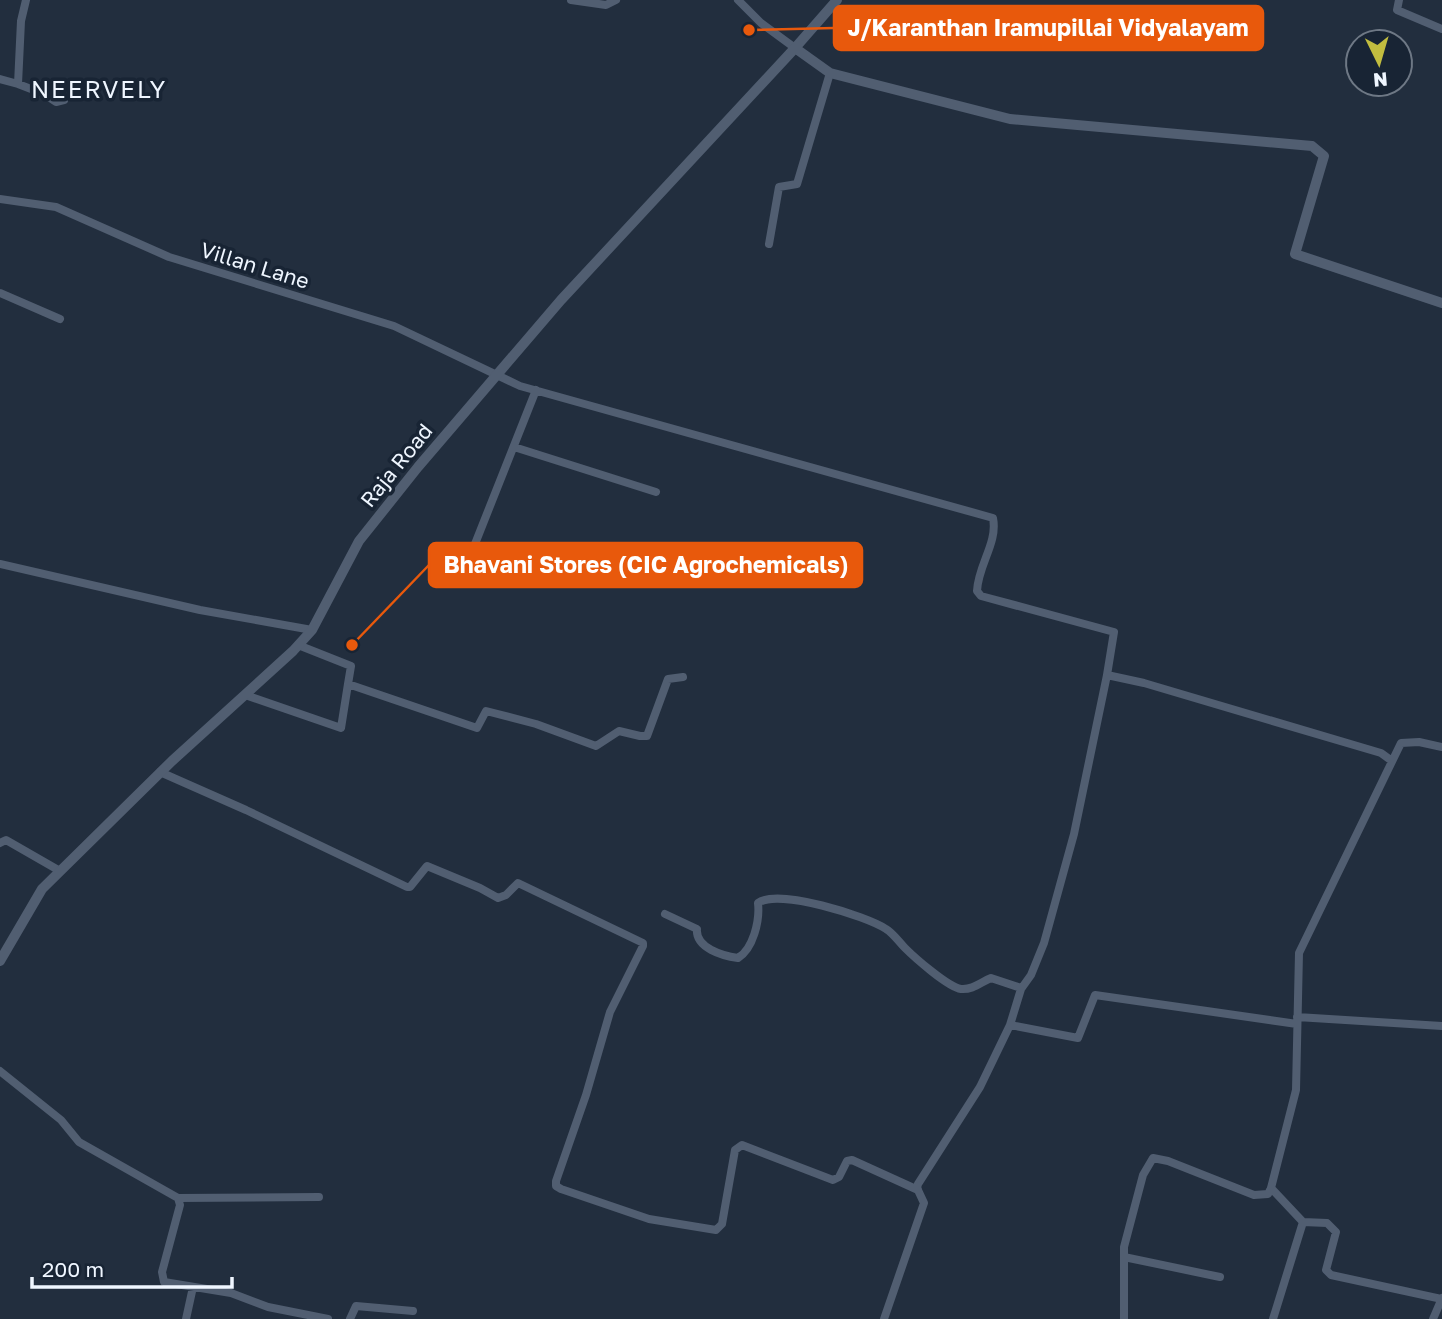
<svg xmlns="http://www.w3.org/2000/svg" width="1442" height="1319" viewBox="0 0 1442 1319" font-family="'Golos Text',sans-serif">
  <rect width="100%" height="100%" fill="#222e3e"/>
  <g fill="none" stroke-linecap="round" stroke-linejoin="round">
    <path stroke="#515e71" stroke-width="8" d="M571 0 606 5 616 0
      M738 0 761 23 795 48
      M1399 0 1397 10 1442 29
      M0 79 18 84 21 21 26 0
      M18 84 44 94 56 102 64 100
      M0 199 56 207 169 257 394 326 520 386 993 518C998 543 978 565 977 591L981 596 1114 632 1107 675
      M769 244 779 187 797 184 830 73
      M0 293 60 319
      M514 447 656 492
      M471 554 536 390
      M0 564 200 610 312 630
      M298 645 351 666 348 684
      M245 695 341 728 348 684 477 728 486 711 536 724 596 746 619 731 640 736H647L668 679 683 677
      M160 772 246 810 407 887H410L427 866 480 888 498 898 506 895 518 883 643 943V946L610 1012 586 1095 556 1181V1186L561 1189 649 1219 716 1230 722 1224 735 1150 742 1145 833 1180 839 1177 847 1161 852 1160 918 1190
      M0 843 6 840 60 871
      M665 914 697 929C695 948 723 956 738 958 753 949 760 921 758 903 778 888 866 916 886 929 893 933 899 942 905 948 915 958 948 987 961 989 973 990 981 982 991 978L1021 988
      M1297 1017 1442 1026
      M1010 1025 1078 1038 1095 995 1297 1024
      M0 1071 61 1120 79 1142 178 1198 180 1205 162 1272 164 1282 231 1293 268 1307 328 1319
      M1271 1188 1303 1222 1327 1223 1336 1232 1326 1270 1331 1275 1442 1299
      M178 1198 319 1197
      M1124 1257 1220 1277
      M186 1319 193 1287
      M350 1319 356 1306 413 1311
      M884 1319 924 1203 917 1188 918 1184 980 1087 1010 1025 1021 989 1031 975 1044 943 1074 834 1107 675 1144 683 1381 753 1392 761
      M1124 1319V1247L1143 1175 1153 1158 1168 1161 1254 1195 1268 1194 1271 1188 1296 1090 1299 953 1401 743 1419 742 1442 747
      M1273 1319 1303 1222
      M1433 1319 1442 1298"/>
    <path stroke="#515e71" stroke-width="10" d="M795 48 830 73 1010 119 1312 146 1324 156 1295 254 1442 303
      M0 961 42 889 172 761 293 651 312 630 359 541 418 467 561 300 795 48 837 0"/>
  </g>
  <g text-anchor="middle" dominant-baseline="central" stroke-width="7" stroke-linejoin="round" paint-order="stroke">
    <g font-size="21" fill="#eff6ff" stroke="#182434">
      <text transform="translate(255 265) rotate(17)">Villan Lane</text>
      <text transform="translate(396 465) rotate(-51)">Raja Road</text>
    </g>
    <g font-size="24" letter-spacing="2" fill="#eff6ff" stroke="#182434">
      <text x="99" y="88">NEERVELY</text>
    </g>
  </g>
  <path fill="none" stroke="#e8590c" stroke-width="2.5" d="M749 30L834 28M352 645L429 565"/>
  <g fill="#e8590c" stroke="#182434" stroke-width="2.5">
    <circle cx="749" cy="30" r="7"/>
    <circle cx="352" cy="645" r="7"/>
  </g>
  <g fill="#e8590c" stroke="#e8590c" stroke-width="2.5">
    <rect x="834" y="6" width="429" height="44" rx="7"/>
    <rect x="429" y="543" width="433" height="44" rx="7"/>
  </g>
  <g font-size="23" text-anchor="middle" font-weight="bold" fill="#fff">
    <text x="1048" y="36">J/Karanthan Iramupillai Vidyalayam</text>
    <text x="646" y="573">Bhavani Stores (CIC Agrochemicals)</text>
  </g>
  <g transform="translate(1379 63) rotate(175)"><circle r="33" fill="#182434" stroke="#6e7885" stroke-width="2"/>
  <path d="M0-5L12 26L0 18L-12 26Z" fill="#c2bd3f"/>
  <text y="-10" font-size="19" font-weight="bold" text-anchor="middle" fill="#eff6ff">N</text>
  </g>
  <path d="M32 1277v10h200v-10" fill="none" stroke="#eff6ff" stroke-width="3.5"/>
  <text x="42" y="1277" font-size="21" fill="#eff6ff" stroke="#182434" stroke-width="5" paint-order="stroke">200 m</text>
</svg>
